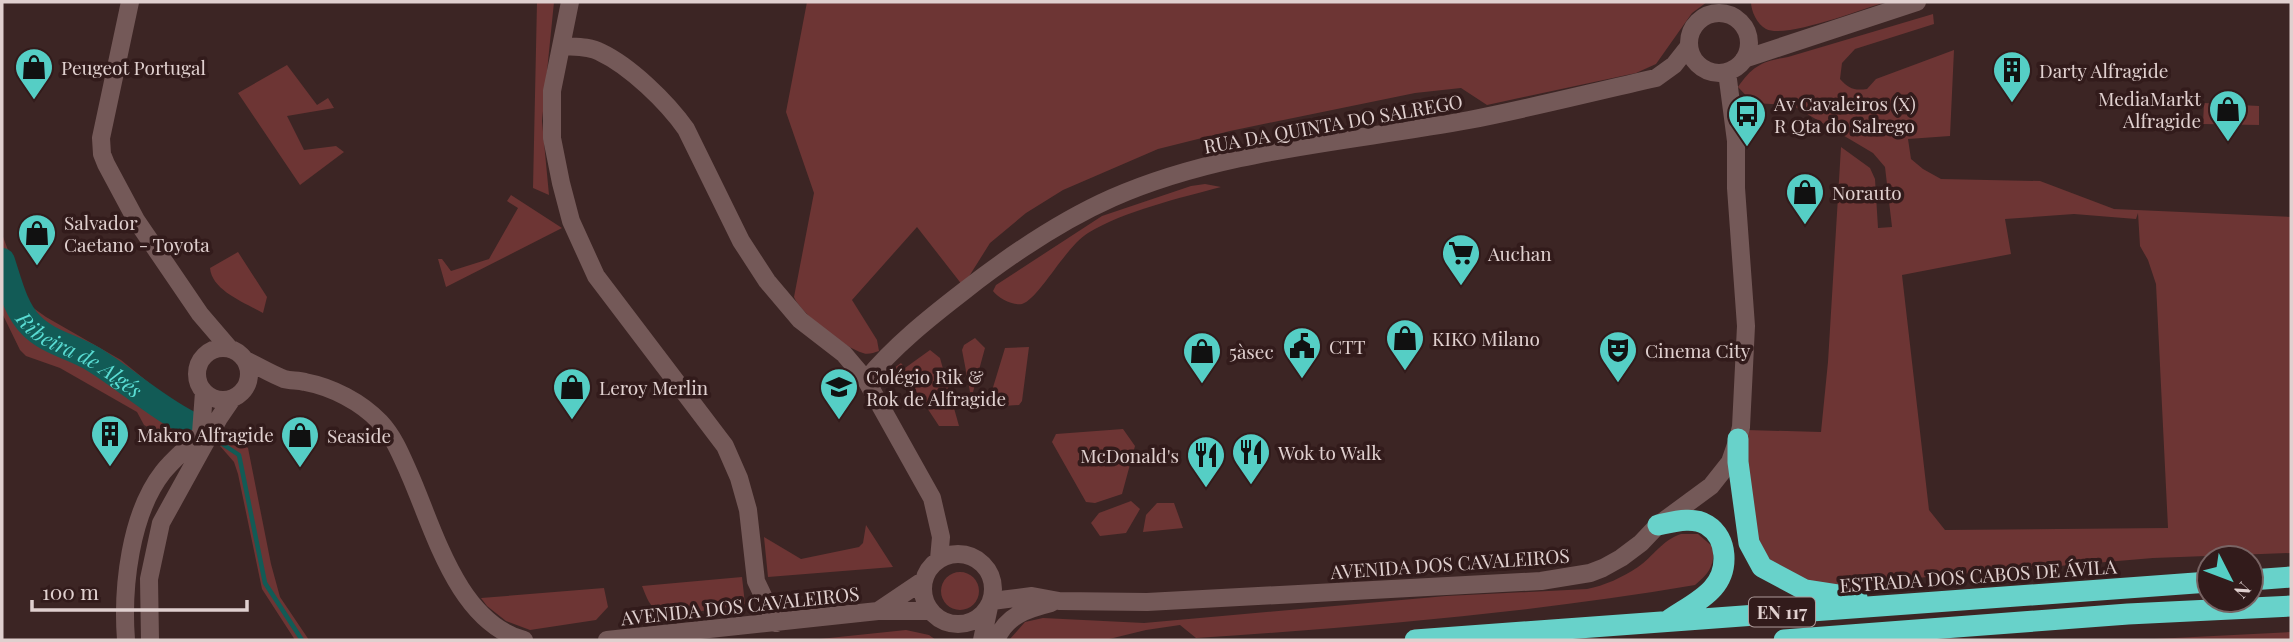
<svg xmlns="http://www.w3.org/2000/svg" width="2293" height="642" viewBox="0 0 2293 642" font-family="'Playfair Display',serif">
  <rect width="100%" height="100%" fill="#3c2524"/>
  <path fill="#6d3534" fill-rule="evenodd" d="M537 2H554L542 121 549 195 533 188Z
    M807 2H1707L1692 13 1656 64 1636 73 1487 105 1461 88 1415 93 1230 131 1158 149 1063 190 1026 213 990 243 963 286 917 227 852 300 877 340 879 351C873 353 868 355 863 353 845 348 801 314 794 297L814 193 786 112Z
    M1751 2H1886C1862 9 1786 39 1766 29 1757 24 1751 11 1751 2Z
    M1933 14 1934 24 1855 49 1842 63 1840 79C1848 88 1854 91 1867 89L1876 79 1954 50 1950 136 1908 139 1911 159 1923 169 1941 179 2040 181 2114 209 2291 217V553L2153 558 1810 587 1777 569 1752 535 1746 430 1821 432 1828 362 1841 147 1870 168 1875 179 1878 228 1892 227 1885 167 1873 153 1792 105 1753 103 1738 87C1753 65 1763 61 1788 57ZM2138 213 2140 246 2148 260 2156 284 2168 528 1945 530 1929 510 1902 275 2011 254 2005 219 2074 214 2136 219Z
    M287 65 317 105 328 98 334 108 287 116 304 150 336 146 344 152 300 185 238 93Z
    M2204 103 2259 106V125L2203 124Z
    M1205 184 1221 187C1180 198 1124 211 1088 233 1065 247 1039 299 1022 304 1013 306 998 298 993 291L996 285 1102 216 1191 186Z
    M511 195 562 228 446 287 438 259H442L451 271 489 259 518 208 507 201Z
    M2 234 25 296 32 307 46 317 121 360 192 418 186 432 180 437 169 439 144 425 137 412 60 368 26 356 20 350 2 313Z
    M238 252 267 297 263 313C246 303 212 291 210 268Z
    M975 338 985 348 973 392H970L962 350 964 345Z
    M1029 347 1022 401 1019 405 987 407 1005 348Z
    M930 350 940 358 959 426H939L908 379 898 384 890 371 901 363 905 368Z
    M1123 429 1135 446 1122 494 1095 503 1086 502 1052 442 1056 434Z
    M225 434 248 448 271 564 280 597 309 640H295L262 589 238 474 234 462 220 446Z
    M1131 501 1140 509 1126 533 1100 536 1091 523 1099 513Z
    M1157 503H1174L1183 528 1143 532 1146 515Z
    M866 525 893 567 768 577 764 537 801 559 859 547 863 543Z
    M1681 534H1698L1713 547C1715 565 1709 574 1695 585 1530 613 1363 627 1196 638L1180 625 1146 630 1105 640H1009L1025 622 1043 618 1144 623 1446 596 1587 589C1604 586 1623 577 1638 567 1653 557 1662 540 1681 534Z
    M941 591a19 19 0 1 1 38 0a19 19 0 1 1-38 0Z
    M742 577 745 604C726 607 679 617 661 612 650 609 646 596 642 586Z
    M604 588 608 607 596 620 530 630 506 621 487 606 481 598Z
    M906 630 929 635 936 640H810Z
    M2291 632V640H2134Z"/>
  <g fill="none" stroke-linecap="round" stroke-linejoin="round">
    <path stroke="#125b56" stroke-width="4.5" d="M221 443 239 455 265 583 302 640"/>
    <path stroke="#125b56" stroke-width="26" id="s1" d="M2 261C9 282 15 309 31 325 47 342 73 347 93 359 126 379 153 405 188 423"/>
    <path stroke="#745958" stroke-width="18" d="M130 2 101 138 102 154 106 164 136 220 200 314 230 349
      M570 2 552 91V138L561 183 571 221 596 276 725 446 739 478 748 510 756 581 776 623
      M1689 43a30 30 0 1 1 60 0a30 30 0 1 1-60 0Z
      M562 46C574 47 590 46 600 52 630 66 667 102 686 129L741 241 767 281 800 320 844 354 866 380 932 498 941 537 939 559
      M1744 59 1917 2
      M197 374a26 26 0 1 1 52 0a26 26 0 1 1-52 0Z
      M245 360C258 366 271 374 284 379 291 381 298 380 305 382 332 387 361 402 380 422 394 437 401 455 409 473 434 529 457 622 524 640
      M866 380C894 346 929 318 964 291 1010 255 1058 222 1112 198 1223 149 1350 142 1469 120 1531 108 1593 92 1656 78L1674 65 1689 46
      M923 589a35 35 0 1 1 70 0a35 35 0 1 1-70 0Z
      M992 601 1032 596 1059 601 1147 602 1541 581 1590 573 1603 568 1621 558 1641 543 1658 525 1711 486 1730 462 1738 439 1741 427 1746 326 1736 188V141L1727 72
      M878 611 924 580
      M126 640C122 588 130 514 163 472 174 458 189 447 201 433L204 392
      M150 640 149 579 161 523 219 418 232 399
      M607 640 878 611H930
      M982 640 989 607
      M996 640C1007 615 1027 609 1051 603"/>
    <path stroke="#68d2ca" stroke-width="21" d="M1738 439V462L1749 543 1762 567 1805 590 1857 598
      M1658 525C1673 522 1693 516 1707 525 1728 538 1729 570 1713 588 1702 601 1683 610 1669 620
      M2251 580 2291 577
      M1415 640 2209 582
      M1784 640 2128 614 2291 606"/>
  </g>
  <defs>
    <symbol id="shop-pin" viewBox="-11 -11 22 30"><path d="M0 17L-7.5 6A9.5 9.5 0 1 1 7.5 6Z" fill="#55cec5" stroke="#321b1b"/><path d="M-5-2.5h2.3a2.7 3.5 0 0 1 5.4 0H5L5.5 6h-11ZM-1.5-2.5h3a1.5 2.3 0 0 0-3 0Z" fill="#111"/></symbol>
    <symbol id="building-pin" viewBox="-11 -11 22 30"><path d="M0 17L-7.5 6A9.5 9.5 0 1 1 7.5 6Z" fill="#55cec5" stroke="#321b1b"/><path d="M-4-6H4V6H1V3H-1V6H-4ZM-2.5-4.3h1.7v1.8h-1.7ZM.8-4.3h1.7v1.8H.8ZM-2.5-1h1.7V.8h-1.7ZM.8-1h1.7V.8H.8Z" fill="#111"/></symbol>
    <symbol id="bus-pin" viewBox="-11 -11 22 30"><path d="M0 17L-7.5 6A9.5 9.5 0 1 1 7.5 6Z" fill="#55cec5" stroke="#321b1b"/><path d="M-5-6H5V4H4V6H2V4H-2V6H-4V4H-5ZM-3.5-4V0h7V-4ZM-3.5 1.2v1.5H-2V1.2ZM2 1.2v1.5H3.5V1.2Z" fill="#111"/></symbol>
    <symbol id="supermarket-pin" viewBox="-11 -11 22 30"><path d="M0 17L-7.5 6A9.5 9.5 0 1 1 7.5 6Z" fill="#55cec5" stroke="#321b1b"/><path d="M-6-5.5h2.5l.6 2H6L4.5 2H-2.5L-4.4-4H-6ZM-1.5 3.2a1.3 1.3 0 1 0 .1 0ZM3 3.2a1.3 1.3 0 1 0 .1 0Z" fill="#111"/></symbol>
    <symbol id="civic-pin" viewBox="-11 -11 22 30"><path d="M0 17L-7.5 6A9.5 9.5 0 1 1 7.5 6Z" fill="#55cec5" stroke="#321b1b"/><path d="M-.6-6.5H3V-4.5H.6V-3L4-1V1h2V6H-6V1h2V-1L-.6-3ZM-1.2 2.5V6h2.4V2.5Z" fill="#111"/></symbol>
    <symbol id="theatre-pin" viewBox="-11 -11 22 30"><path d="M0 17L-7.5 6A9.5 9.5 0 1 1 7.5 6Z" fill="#55cec5" stroke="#321b1b"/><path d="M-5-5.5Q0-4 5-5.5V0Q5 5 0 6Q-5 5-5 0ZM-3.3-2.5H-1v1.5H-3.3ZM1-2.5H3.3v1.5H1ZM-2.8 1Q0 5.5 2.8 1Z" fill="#111"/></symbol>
    <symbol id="school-pin" viewBox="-11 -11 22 30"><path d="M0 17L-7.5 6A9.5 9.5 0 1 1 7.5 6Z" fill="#55cec5" stroke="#321b1b"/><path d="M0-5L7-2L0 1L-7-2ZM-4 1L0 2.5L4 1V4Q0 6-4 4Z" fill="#111"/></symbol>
    <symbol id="restaurant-pin" viewBox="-11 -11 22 30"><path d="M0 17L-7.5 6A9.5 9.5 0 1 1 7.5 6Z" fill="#55cec5" stroke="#321b1b"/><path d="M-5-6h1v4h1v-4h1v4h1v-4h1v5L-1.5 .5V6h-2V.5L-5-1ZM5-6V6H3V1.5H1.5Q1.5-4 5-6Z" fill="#111"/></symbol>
  </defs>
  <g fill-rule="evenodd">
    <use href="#shop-pin" x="12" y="45" width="44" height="60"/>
    <use href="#building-pin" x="1990" y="48" width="44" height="60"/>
    <use href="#shop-pin" x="2206" y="87" width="44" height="60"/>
    <use href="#bus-pin" x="1725" y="92" width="44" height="60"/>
    <use href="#shop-pin" x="1783" y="170" width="44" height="60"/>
    <use href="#shop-pin" x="15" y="211" width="44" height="60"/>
    <use href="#supermarket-pin" x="1439" y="231" width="44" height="60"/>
    <use href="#shop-pin" x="1383" y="316" width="44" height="60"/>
    <use href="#civic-pin" x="1280" y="324" width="44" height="60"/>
    <use href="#theatre-pin" x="1596" y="328" width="44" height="60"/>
    <use href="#shop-pin" x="1180" y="329" width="44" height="60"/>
    <use href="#shop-pin" x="550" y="365" width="44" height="60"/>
    <use href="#school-pin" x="817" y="365" width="44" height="60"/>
    <use href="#building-pin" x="88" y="412" width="44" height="60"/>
    <use href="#shop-pin" x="278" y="413" width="44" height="60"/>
    <use href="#restaurant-pin" x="1229" y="430" width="44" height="60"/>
    <use href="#restaurant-pin" x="1184" y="433" width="44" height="60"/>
  </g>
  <g text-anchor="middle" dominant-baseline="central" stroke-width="7" stroke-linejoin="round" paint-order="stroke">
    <rect fill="#321b1b" stroke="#ac9a99" stroke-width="2" x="1749" y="597.5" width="66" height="29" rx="5"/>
    <g font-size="18" font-weight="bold" fill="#e0d0cf">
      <text x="1782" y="612">EN 117</text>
    </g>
    <g font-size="19" fill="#e0d0cf" stroke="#321b1b" text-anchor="start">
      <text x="61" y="67">Peugeot Portugal</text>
      <text x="2039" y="70">Darty Alfragide</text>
      <text x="2201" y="98" text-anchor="end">MediaMarkt<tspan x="2201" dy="22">Alfragide</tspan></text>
      <text x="1774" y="103">Av Cavaleiros (X)<tspan x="1774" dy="22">R Qta do Salrego</tspan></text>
      <text x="1832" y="192">Norauto</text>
      <text x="64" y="222">Salvador<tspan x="64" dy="22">Caetano - Toyota</tspan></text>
      <text x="1488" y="253">Auchan</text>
      <text x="1432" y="338">KIKO Milano</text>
      <text x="1329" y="346">CTT</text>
      <text x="1645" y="350">Cinema City</text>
      <text x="1229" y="351">5àsec</text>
      <text x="866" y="376">Colégio Rik &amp;<tspan x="866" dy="22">Rok de Alfragide</tspan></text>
      <text x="599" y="387">Leroy Merlin</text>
      <text x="137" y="434">Makro Alfragide</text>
      <text x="327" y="435">Seaside</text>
      <text x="1278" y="452">Wok to Walk</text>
      <text x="1179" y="455" text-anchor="end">McDonald's</text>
    </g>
    <g font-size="19" fill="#e0d0cf" stroke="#321b1b">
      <text transform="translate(1333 123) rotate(-10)">RUA DA QUINTA DO SALREGO</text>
      <text transform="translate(1450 563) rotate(-4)">AVENIDA DOS CAVALEIROS</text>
      <text transform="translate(1978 575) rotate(-4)">ESTRADA DOS CABOS DE ÁVILA</text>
      <text transform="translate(740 605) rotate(-6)">AVENIDA DOS CAVALEIROS</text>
    </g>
    <g font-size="21" font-style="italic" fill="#59dcd3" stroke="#321b1b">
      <text stroke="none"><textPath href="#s1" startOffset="128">Ribeira de Algés</textPath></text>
    </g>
  </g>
  <rect width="2293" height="642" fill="none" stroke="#e0d0cf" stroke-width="7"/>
  <g transform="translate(2230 579) rotate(132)"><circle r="33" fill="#321b1b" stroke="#786363" stroke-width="2"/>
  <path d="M0-5L12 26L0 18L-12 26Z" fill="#55cec5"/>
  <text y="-10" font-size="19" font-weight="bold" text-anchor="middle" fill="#e0d0cf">N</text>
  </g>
  <path d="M32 600v10h215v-10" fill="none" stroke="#e0d0cf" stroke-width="3.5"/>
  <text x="42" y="600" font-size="21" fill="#e0d0cf" stroke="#321b1b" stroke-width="5" paint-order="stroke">100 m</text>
</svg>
